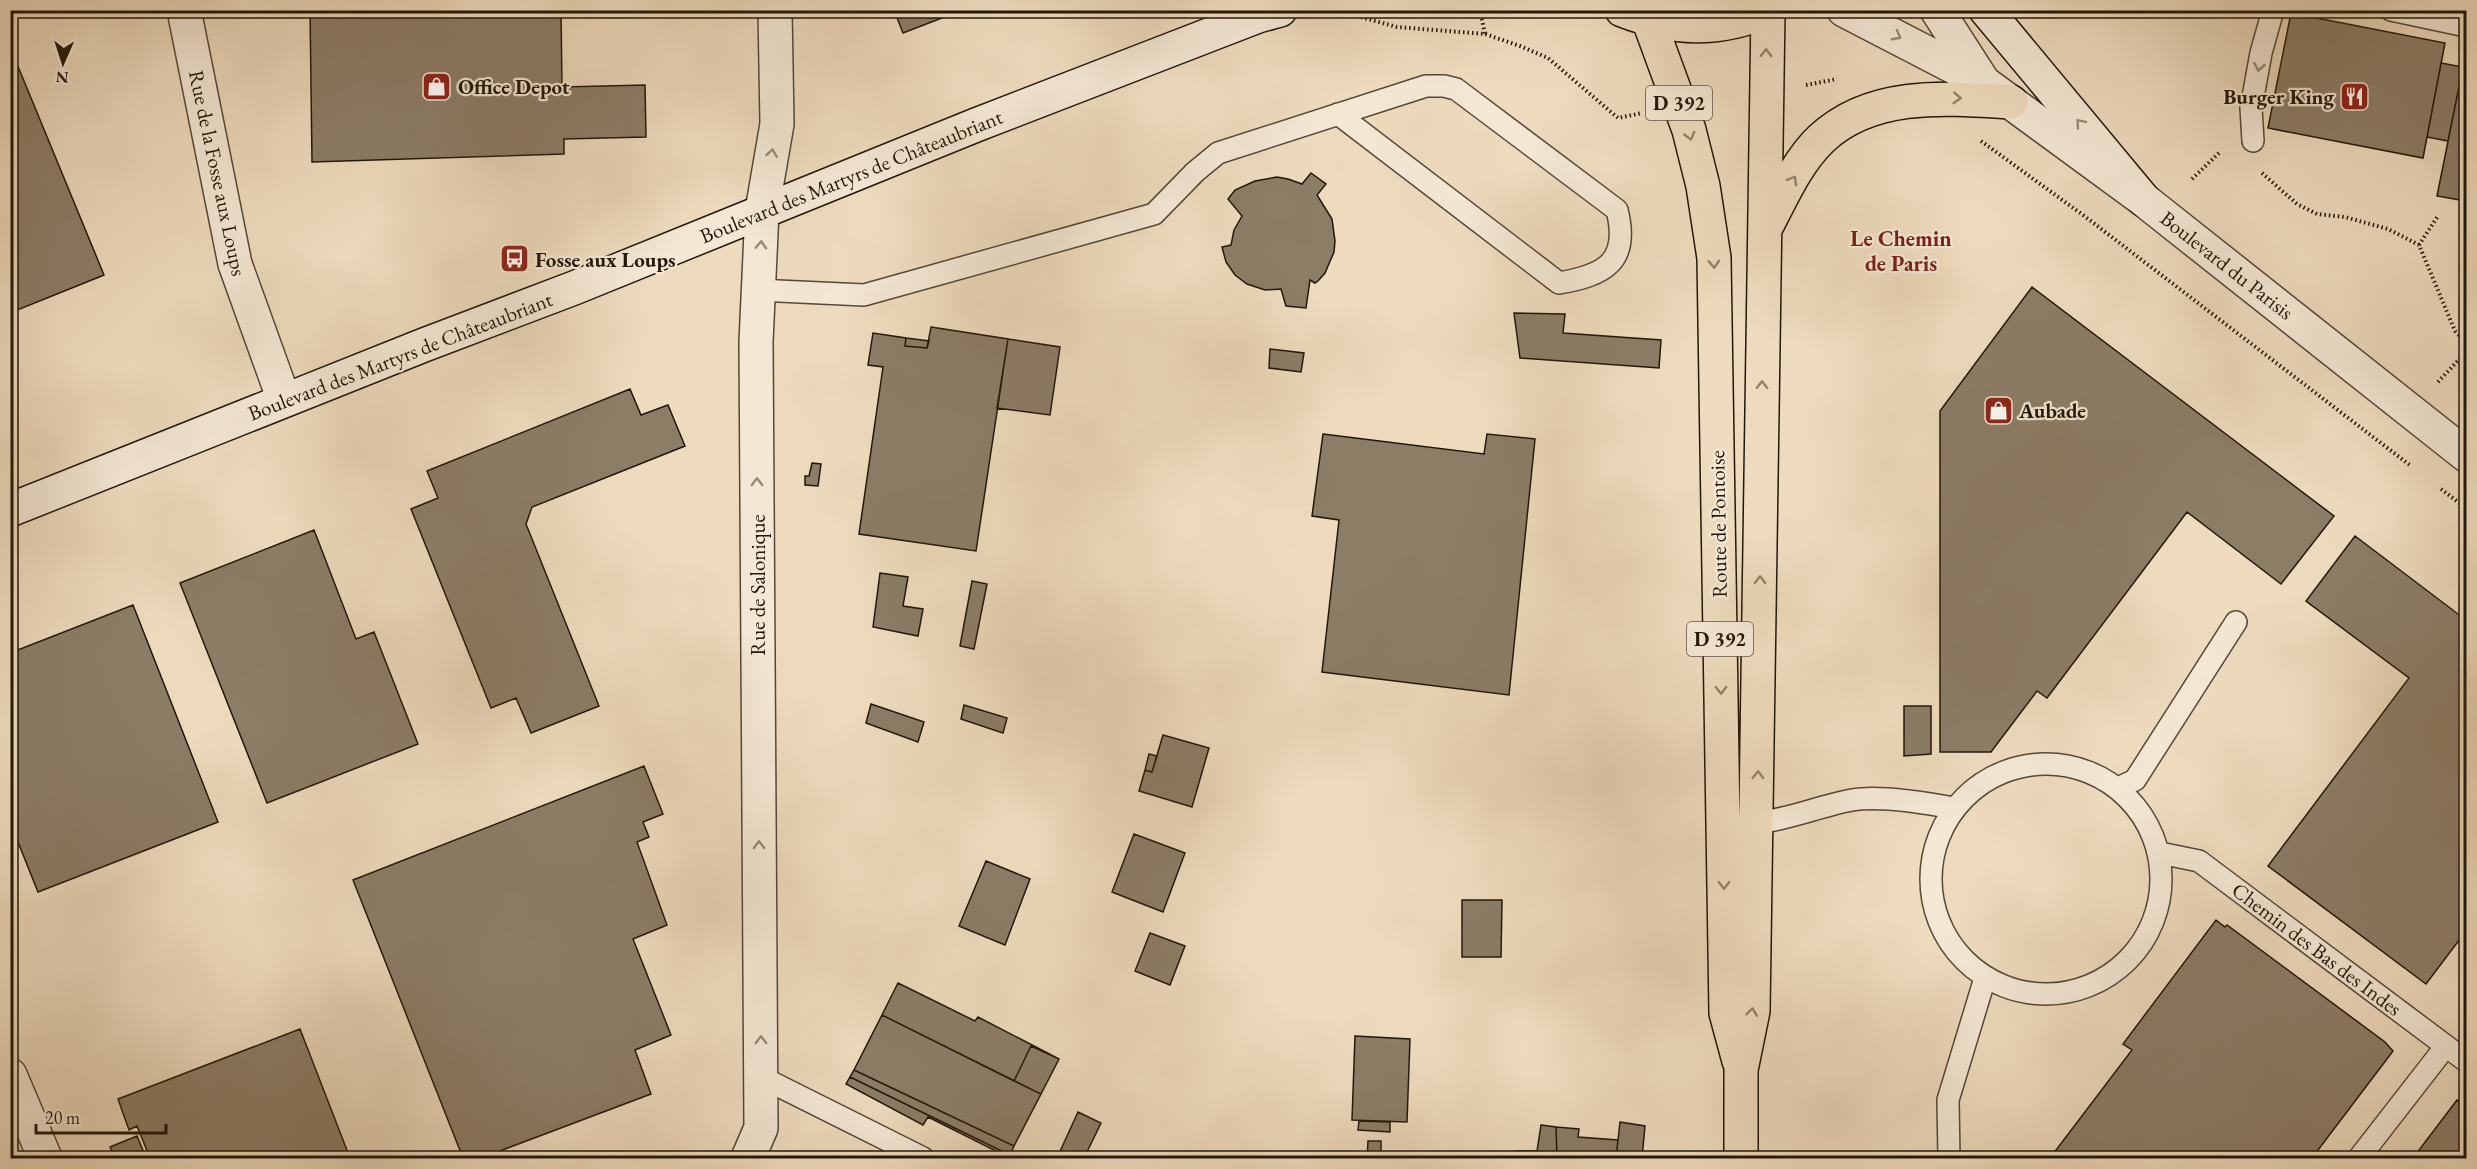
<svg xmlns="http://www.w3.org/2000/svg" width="2477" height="1169" viewBox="0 0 2477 1169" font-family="'EB Garamond',serif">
  <rect width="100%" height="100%" fill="#eedbbe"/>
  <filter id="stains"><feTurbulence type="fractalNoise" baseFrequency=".00333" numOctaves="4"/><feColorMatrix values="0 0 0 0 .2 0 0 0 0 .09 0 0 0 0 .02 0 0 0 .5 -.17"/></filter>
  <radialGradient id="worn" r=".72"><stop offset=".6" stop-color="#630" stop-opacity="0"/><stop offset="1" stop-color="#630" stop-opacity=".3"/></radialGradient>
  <path fill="#8c7d67" stroke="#211708" stroke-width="1.5" d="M310 10H561L562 87 645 85 646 137 564 139V154L312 162Z
    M894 10H960V11L903 33Z
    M2291 13 2445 43 2423 158 2268 128Z
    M10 47 104 275 10 313Z
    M2441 63 2463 67 2448 141 2427 137Z
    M2463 67H2466V201L2437 196Z
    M1311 173 1326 184 1317 195 1332 219 1335 241 1334 252 1325 273 1318 281 1315 283 1310 280 1306 308 1286 306 1281 289 1265 290 1247 284 1235 275 1226 262 1222 247 1231 245 1234 230 1242 216 1228 199 1235 190 1255 181 1277 177 1288 179 1302 184Z
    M2032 287 2334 516 2281 584 2187 512 2047 698 2037 691 1991 752H1940V411Z
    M1514 313 1565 314 1563 333 1661 340 1659 368 1520 358Z
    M931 327 1008 339 976 551 859 534 883 367 868 365 873 333 906 338 905 346 927 348Z
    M906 338 929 341 927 348 905 346Z
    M1008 339 1060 347 1050 415 997 408Z
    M1270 349 1304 353 1301 372 1269 368Z
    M630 389 641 415 668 405 685 446 532 507 526 524 599 706 531 733 516 698 491 708 411 509 438 498 427 471Z
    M1323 434 1484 454 1487 434 1535 439 1509 695 1322 672 1339 520 1312 516Z
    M812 463 821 464 818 486 805 485V476H809Z
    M314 530 356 639 374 632 418 744 267 803 180 583Z
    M2355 536 2466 620V931L2426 984 2268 866 2409 678 2306 601Z
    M880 573 908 577 903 606 923 609 918 636 873 627Z
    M972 581 987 584 974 649 960 646Z
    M133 605 218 822 38 892 10 822V653Z
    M871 704 924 722 918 742 866 723Z
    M964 705 1007 718 1003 733 961 719Z
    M1904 706H1931V754L1904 756Z
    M1163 735 1209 748 1192 807 1139 791 1145 770 1152 772Z
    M1149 754 1157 756 1152 772 1145 770Z
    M644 766 663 814 643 822 649 837 637 842 667 925 633 939 671 1035 635 1050 651 1094 481 1158H463L353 880Z
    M1134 834 1185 853 1163 912 1112 892Z
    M986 861 1030 879 1005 945 959 926Z
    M1462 900H1502L1501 957H1462Z
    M2216 920 2225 927 2227 925 2385 1042 2393 1051 2312 1158H2050L2132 1050 2123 1044Z
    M1150 933 1185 946 1170 985 1135 971Z
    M898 983 975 1021 978 1017 1059 1059 1031 1046 1014 1081 882 1015Z
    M882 1015 1041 1094 1014 1146 854 1070Z
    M300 1029 350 1158H150L137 1126 129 1130 118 1099Z
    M1355 1036 1410 1039 1407 1122 1352 1120Z
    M1031 1046 1059 1059 1041 1094 1014 1081Z
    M854 1070 1014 1146 1010 1155 850 1077Z
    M850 1077 1010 1155 1008 1157 928 1117 923 1125 846 1084Z
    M2457 1100 2466 1105V1158H2413Z
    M1078 1112 1101 1123 1084 1158H1057Z
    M1359 1121 1390 1122V1132L1358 1130Z
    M1620 1122 1645 1126 1642 1158H1616Z
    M1541 1125 1556 1127 1557 1158H1515L1516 1151H1537Z
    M1556 1127 1579 1129 1578 1137 1618 1140 1616 1158H1557Z
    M137 1136 146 1158H115L110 1147Z
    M1368 1141H1381V1158H1367Z"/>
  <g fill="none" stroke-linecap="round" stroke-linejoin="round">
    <defs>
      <path id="service" d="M2391 10 2466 26
        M2253 141 2251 108 2261 53 2273 10
        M758 290 864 295 1154 214 1195 172 1218 153 1426 86H1444L1456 89 1617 210C1630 262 1605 275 1559 283L1338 114
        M1931 879a115 115 0 1 1 230 0a115 115 0 1 1-230 0Z
        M2118 788 2135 780 2236 622
        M1757 823C1790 819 1820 806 1852 800 1879 795 1927 803 1954 808
        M2160 853 2199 861 2466 1061
        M761 1077 923 1158
        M1949 1158 1948 1100 1985 978
        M2359 1158 2446 1046"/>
      <path id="minor" d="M184 10 235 264 284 400
        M10 1075 45 1158
        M748 1158 761 1128 756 342 762 211 777 124 775 10"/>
      <path id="tertiary" d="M1844 10 1983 82 2144 200 2466 455
        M1937 10 1982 80"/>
      <path id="secondary" d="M1986 10 2144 200
        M10 510 424 345 574 288 976 125 1258 16 1280 10"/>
      <path id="primary" d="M1622 10C1673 30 1718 32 1769 10
        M1649 21 1689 130 1703 186 1714 258 1726 1013 1739 1061
        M1765 229C1781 199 1796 163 1821 139 1872 91 1947 98 2011 102
        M1741 1158V1070L1753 1011 1768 11"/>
    </defs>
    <use href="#service" stroke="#544836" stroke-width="24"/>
    <use href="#minor" stroke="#544836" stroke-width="36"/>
    <use href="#tertiary" stroke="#544836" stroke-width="36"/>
    <use href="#secondary" stroke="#211708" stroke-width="36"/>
    <use href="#primary" stroke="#211708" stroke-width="36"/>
    <path stroke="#211708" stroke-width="4" stroke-dasharray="1.5 3" stroke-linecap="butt" d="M1335 10 1397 27 1485 34 1520 46 1548 58 1618 118 1642 113
      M1480 10 1485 34
      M1806 85 1837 79
      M1981 141 2083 215 2411 466
      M2262 173 2297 204 2317 214 2345 217 2388 229 2419 245 2455 331 2466 343
      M2192 179 2221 151
      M2419 245 2438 216
      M2438 382 2466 352
      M2441 489 2466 508"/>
    <use href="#service" stroke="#f4e8d5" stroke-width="21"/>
    <use href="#minor" stroke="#f4e8d5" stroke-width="33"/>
    <use href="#tertiary" stroke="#f4e8d5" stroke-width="33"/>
    <use href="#secondary" stroke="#f4e8d5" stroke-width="33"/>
    <use href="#primary" stroke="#eedbbe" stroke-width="33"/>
  </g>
  <defs><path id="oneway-chevron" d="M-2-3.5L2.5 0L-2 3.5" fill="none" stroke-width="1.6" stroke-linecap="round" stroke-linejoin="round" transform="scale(1.5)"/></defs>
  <g stroke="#958a79">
    <use href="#oneway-chevron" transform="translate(1897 36) rotate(28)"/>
    <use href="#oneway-chevron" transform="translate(2259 67) rotate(100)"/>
    <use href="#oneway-chevron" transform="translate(2080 123) rotate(-130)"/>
    <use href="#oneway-chevron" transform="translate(772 153) rotate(-81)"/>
    <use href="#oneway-chevron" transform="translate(761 245) rotate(-87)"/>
    <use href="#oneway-chevron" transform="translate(757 482) rotate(-90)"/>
    <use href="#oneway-chevron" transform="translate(759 845) rotate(-90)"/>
    <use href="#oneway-chevron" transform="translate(761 1040) rotate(-90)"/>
  </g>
  <g stroke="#92836c">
    <use href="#oneway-chevron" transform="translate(1766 53) rotate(-89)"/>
    <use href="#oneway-chevron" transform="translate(1957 98) rotate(4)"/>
    <use href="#oneway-chevron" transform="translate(1690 136) rotate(75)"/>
    <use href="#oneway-chevron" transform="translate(1793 180) rotate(-60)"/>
    <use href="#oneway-chevron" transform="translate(1714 264) rotate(88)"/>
    <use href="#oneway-chevron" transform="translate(1762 385) rotate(-89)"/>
    <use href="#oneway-chevron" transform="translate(1760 580) rotate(-89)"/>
    <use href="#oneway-chevron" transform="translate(1721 690) rotate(89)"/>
    <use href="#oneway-chevron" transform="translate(1758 775) rotate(-89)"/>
    <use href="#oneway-chevron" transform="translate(1724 885) rotate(89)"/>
    <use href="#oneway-chevron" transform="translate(1752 1012) rotate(-83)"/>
  </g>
  <defs>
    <symbol id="shop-square" viewBox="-11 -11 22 22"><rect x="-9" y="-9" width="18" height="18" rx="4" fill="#8f2418" stroke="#f4e8d5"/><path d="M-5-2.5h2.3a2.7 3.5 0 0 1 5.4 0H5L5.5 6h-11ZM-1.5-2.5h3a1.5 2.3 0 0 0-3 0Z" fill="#fff"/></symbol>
    <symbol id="restaurant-square" viewBox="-11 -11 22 22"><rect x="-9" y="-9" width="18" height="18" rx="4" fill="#8f2418" stroke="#f4e8d5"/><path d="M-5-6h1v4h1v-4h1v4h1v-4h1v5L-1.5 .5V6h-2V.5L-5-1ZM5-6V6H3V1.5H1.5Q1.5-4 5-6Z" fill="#fff"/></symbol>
    <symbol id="bus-square" viewBox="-11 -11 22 22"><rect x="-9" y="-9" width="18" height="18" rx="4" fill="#8f2418" stroke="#f4e8d5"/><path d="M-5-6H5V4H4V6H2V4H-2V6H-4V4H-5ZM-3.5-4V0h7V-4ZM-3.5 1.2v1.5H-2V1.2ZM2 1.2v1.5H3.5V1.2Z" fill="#fff"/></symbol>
  </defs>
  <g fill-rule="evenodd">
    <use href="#shop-square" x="420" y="70" width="33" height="33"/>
    <use href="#restaurant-square" x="2338" y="80" width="33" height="33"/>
    <use href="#bus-square" x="498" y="242" width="33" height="33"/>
    <use href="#shop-square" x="1982" y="394" width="33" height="33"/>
  </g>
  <g text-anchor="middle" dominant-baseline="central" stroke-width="4.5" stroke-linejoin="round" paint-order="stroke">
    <g fill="#f4e8d5" stroke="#605646" stroke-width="1.5">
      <rect x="1646" y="86" width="66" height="34" rx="4.5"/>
      <rect x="1687" y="622" width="66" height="34" rx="4.5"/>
    </g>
    <g font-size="20" font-weight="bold" fill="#211708">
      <text x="1679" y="103">D 392</text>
      <text x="1720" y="639">D 392</text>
    </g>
    <g font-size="21" font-weight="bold" fill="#211708" stroke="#f4e8d5" text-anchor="start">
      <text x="458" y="86">Office Depot</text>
      <text x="2334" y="96" text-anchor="end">Burger King</text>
      <text x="535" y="259">Fosse aux Loups</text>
      <text x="2019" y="410">Aubade</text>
    </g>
    <g font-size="21" fill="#211708" stroke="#f4e8d5">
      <text transform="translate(218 173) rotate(78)">Rue de la Fosse aux Loups</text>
      <text transform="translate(851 176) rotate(-22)">Boulevard des Martyrs de Châteaubriant</text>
      <text transform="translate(2227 265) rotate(38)">Boulevard du Parisis</text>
      <text transform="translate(400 356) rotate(-21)">Boulevard des Martyrs de Châteaubriant</text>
      <text transform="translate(1718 524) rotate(-91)">Route de Pontoise</text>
      <text transform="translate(757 585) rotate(-90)">Rue de Salonique</text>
      <text transform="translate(2317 949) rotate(37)">Chemin des Bas des Indes</text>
    </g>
    <g font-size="22" font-weight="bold" fill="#7a1f14" stroke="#f4e8d5">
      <text x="1901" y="238">Le Chemin<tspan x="1901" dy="25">de Paris</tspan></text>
    </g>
  </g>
  <rect width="2477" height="1169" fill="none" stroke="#eedbbe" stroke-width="36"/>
  <rect x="12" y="12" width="2453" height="1145" fill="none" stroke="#211708" stroke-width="3"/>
  <rect x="18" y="18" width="2441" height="1133" fill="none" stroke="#211708" stroke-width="1.5"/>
  <g transform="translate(63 63) rotate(183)" stroke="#f4e8d5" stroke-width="4.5" paint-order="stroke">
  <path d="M0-4.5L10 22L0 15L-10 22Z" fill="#211708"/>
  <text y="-9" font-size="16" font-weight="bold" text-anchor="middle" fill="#211708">N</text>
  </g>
  <path d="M36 1124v9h130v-9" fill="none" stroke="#211708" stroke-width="3"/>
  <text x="45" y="1124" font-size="18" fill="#211708" stroke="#f4e8d5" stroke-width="4.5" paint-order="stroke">20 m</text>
  <rect width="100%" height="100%" filter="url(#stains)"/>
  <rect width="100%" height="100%" fill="url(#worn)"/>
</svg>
